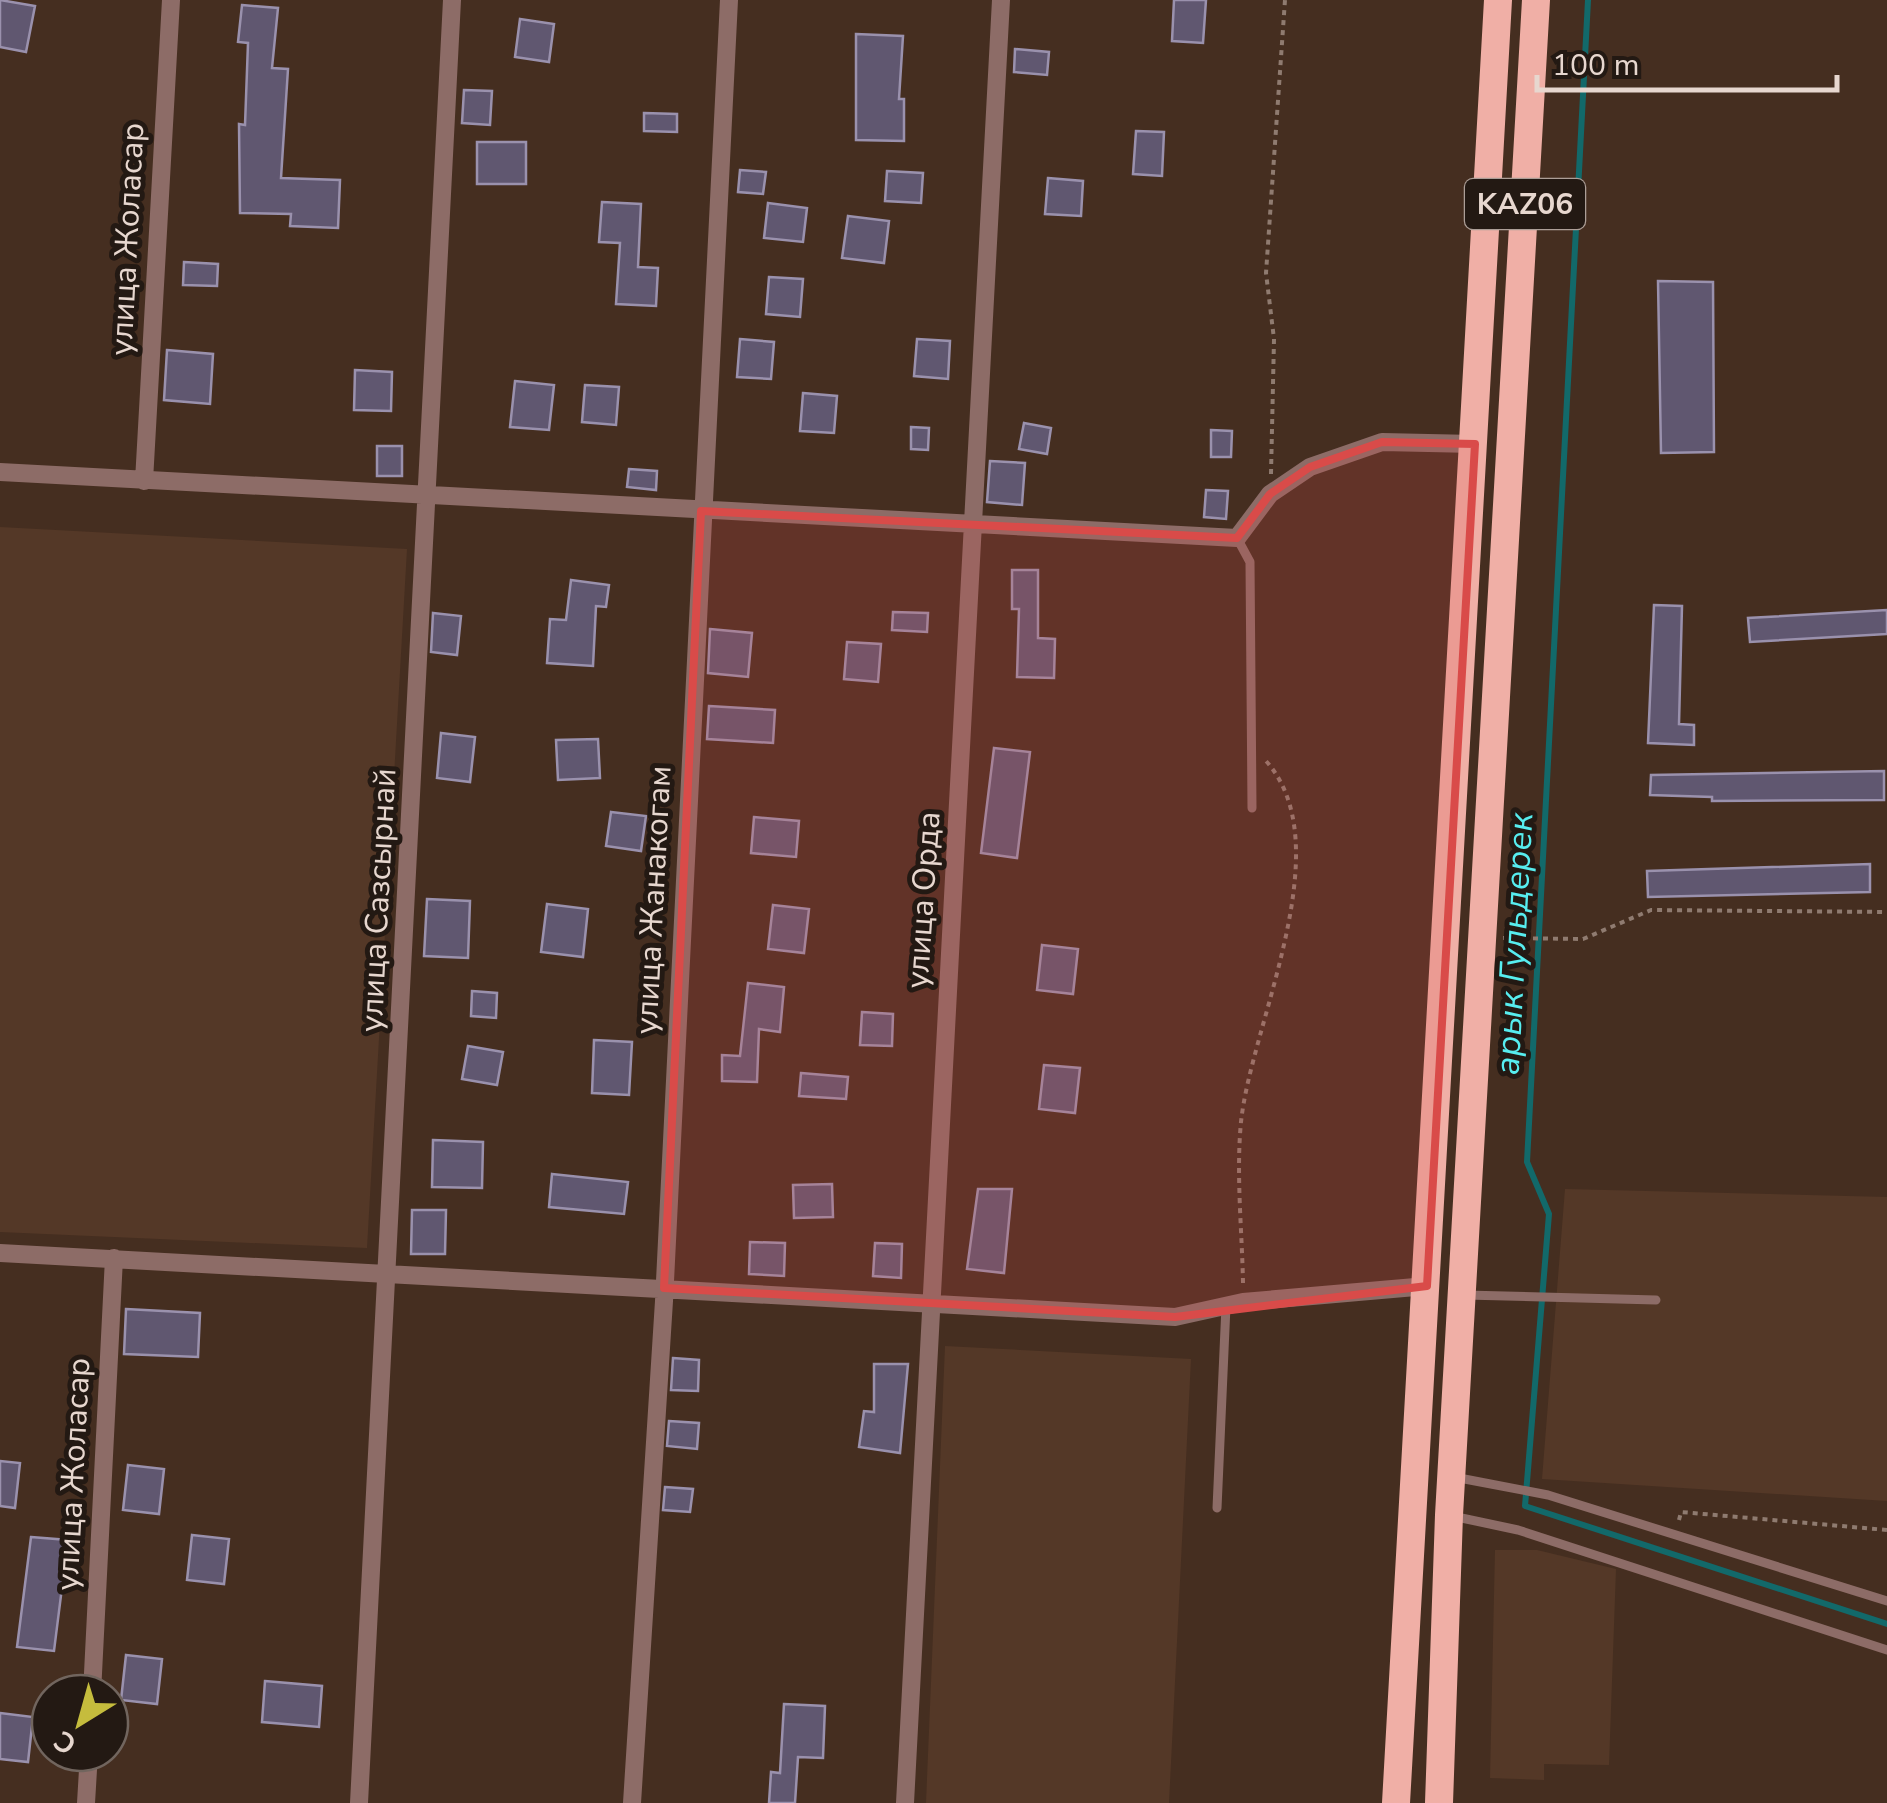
<svg xmlns="http://www.w3.org/2000/svg" width="1887" height="1803" viewBox="0 0 1887 1803" font-family="'Nunito Sans',sans-serif">
  <rect width="100%" height="100%" fill="#452e20"/>
  <path fill="#543827" d="M0 527 407 549 367 1248 0 1232Z
    M1565 1189 1887 1197V1501L1542 1479Z
    M945 1346 1191 1359 1169 1803H926Z
    M1495 1550H1537L1616 1569 1609 1765 1544 1764V1780L1490 1778Z"/>
  <g fill="none" stroke-linecap="round" stroke-linejoin="round">
    <path stroke="#12696a" stroke-width="6" d="M1588 0 1527 1162 1549 1214 1525 1506 1887 1624"/>
  </g>
  <path fill="#605770" stroke="#9a91ad" stroke-width="2.5" d="M0 0 35 6 26 52 0 47Z
    M1174 0H1206L1203 43 1172 41Z
    M242 5 278 8 272 68 288 69 281 178 340 180 338 228 290 226 291 214 240 213 239 124 245 125 248 43 238 42Z
    M520 19 554 24 549 62 515 57Z
    M856 34 903 36 899 99H904V141L856 140Z
    M1015 49 1049 52 1047 75 1014 72Z
    M464 90 492 91 490 125 462 123Z
    M644 113 677 114V132L644 131Z
    M1136 131 1164 132 1162 176 1133 174Z
    M477 142H526V184H477Z
    M740 170 766 172 763 194 738 192Z
    M887 171 923 173 921 203 885 201Z
    M1048 178 1083 181 1081 216 1045 214Z
    M602 202 641 204 638 267 658 268 656 306 616 304 620 243 599 242Z
    M768 203 807 208 803 242 764 238Z
    M848 216 889 221 884 263 842 258Z
    M184 262 218 264 217 286 183 285Z
    M769 277 803 279 800 317 766 314Z
    M1658 281 1713 282 1714 452 1661 453Z
    M740 339 774 342 771 379 737 377Z
    M917 339 950 341 948 379 914 376Z
    M167 350 213 354 210 404 164 400Z
    M355 370 392 372 391 411 354 410Z
    M515 381 554 385 549 430 510 427Z
    M585 385 619 387 616 425 582 422Z
    M803 393 837 396 834 433 800 431Z
    M1024 423 1051 428 1047 454 1019 449Z
    M911 427 929 428 928 450 911 449Z
    M1211 430 1232 431 1231 457H1211Z
    M377 446H402V476H377Z
    M990 461 1025 463 1022 505 987 502Z
    M629 469 657 471 656 490 627 487Z
    M1206 490 1228 491 1226 519 1204 517Z
    M1012 570H1038V638L1055 639 1054 678 1017 677 1019 609H1012Z
    M571 580 609 585 606 607 596 606 593 666 547 663 550 619 566 620Z
    M1654 605 1682 606 1679 724 1694 725V745L1648 743Z
    M1887 610V634L1750 642 1748 618Z
    M893 612 928 613 927 632 892 630Z
    M433 613 461 616 457 655 431 652Z
    M710 629 752 633 748 677 708 673Z
    M847 642 881 644 878 682 844 679Z
    M709 706 775 710 773 743 707 739Z
    M441 733 475 737 470 782 437 778Z
    M598 739 600 778 558 780 556 740Z
    M994 748 1030 752 1017 858 981 853Z
    M1884 771V800L1712 801V797L1650 795 1651 775Z
    M611 812 646 816 641 851 606 846Z
    M754 817 799 821 796 857 751 853Z
    M1870 864V892L1648 897 1647 871Z
    M427 899 470 901 468 958 424 956Z
    M547 904 588 909 583 957 541 952Z
    M773 905 809 909 804 953 768 949Z
    M1042 945 1078 949 1073 994 1037 990Z
    M748 983 784 987 780 1032 759 1029 757 1082 722 1081V1055L740 1056Z
    M472 991 497 993 496 1018 471 1016Z
    M862 1012 893 1014 892 1046 860 1045Z
    M594 1040 632 1042 629 1095 592 1093Z
    M468 1046 503 1052 497 1085 462 1079Z
    M1044 1065 1080 1068 1075 1113 1039 1109Z
    M801 1073 848 1077 846 1099 799 1096Z
    M433 1140 483 1142 482 1188 432 1187Z
    M552 1174 628 1182 624 1214 549 1207Z
    M832 1184 833 1217 794 1218 793 1185Z
    M978 1189H1012L1004 1273 967 1269Z
    M412 1210H446L445 1254H411Z
    M750 1242 785 1243 784 1276 749 1274Z
    M875 1243 902 1244 901 1278 873 1276Z
    M126 1309 200 1313 198 1357 124 1354Z
    M673 1358 699 1360 698 1391 671 1390Z
    M874 1364H908L900 1453 859 1447 864 1411 874 1412Z
    M669 1421 699 1423 697 1449 667 1446Z
    M0 1461 20 1463 15 1508 0 1506Z
    M128 1465 164 1469 159 1514 123 1510Z
    M665 1487 693 1489 690 1512 663 1510Z
    M192 1535 229 1539 224 1584 187 1580Z
    M31 1537 68 1540 54 1651 17 1647Z
    M126 1655 162 1659 157 1704 121 1700Z
    M265 1681 322 1686 319 1727 262 1722Z
    M784 1704 825 1706 823 1758 798 1757 795 1803H769L771 1772 780 1773Z
    M0 1713 33 1717 28 1762 0 1759Z"/>
  <g fill="none" stroke-linecap="round" stroke-linejoin="round">
    <path stroke="#8f7b70" stroke-width="4" stroke-dasharray="5 5" stroke-linecap="butt" d="M1271 474 1274 339 1266 273 1285 0
      M1503 938 1583 939 1651 910 1887 912
      M1243 1283C1242 1230 1236 1174 1241 1122 1251 1024 1342 846 1266 761
      M1679 1520 1681 1512 1887 1530"/>
    <path stroke="#8d6c67" stroke-width="9" d="M1237 538 1250 562 1252 808
      M1465 1295 1656 1300
      M1454 1477 1548 1495 1887 1601
      M1217 1508 1226 1306
      M1452 1516 1518 1530 1887 1650"/>
    <path stroke="#8d6c67" stroke-width="18" d="M0 472 1237 538 1270 494 1310 467 1382 442 1475 444
      M144 481 171 0
      M0 1253 1175 1317 1243 1302 1427 1286
      M92 1693 114 1258
      M86 1803 89 1753
      M359 1803 452 0
      M632 1803 664 1301 729 0
      M905 1803C933 1202 972 601 1001 0"/>
    <path stroke="#f0afa6" stroke-width="28" d="M1396 1803 1498 0
      M1439 1803 1449 1515 1536 0"/>
  </g>
  <path fill="#d94b49" fill-opacity="0.2" stroke="#d94b49" stroke-width="8" stroke-linejoin="round" d="M1382 442 1475 444 1427 1286 1175 1317 664 1288 701 511 1237 538 1270 494 1310 467Z"/>
  <g text-anchor="middle" dominant-baseline="central" stroke-width="10" stroke-linejoin="round" paint-order="stroke">
    <rect fill="#231913" stroke="#ac9e97" stroke-width="2.5" x="1465" y="179" width="120" height="50" rx="8"/>
    <g font-size="30" font-weight="bold" fill="#e7d7cf">
      <text x="1525" y="204">KАZ06</text>
    </g>
    <g font-size="32" fill="#e7d7cf" stroke="#231913">
      <text transform="translate(127 239) rotate(-87)">улица Жоласар</text>
      <text transform="translate(378 900) rotate(-87)">улица Сазсырнай</text>
      <text transform="translate(653 900) rotate(-87)">улица Жанакогам</text>
      <text transform="translate(923 900) rotate(-86)">улица Орда</text>
      <text transform="translate(73 1474) rotate(-87)">улица Жоласар</text>
    </g>
    <g font-size="35" font-style="italic" fill="#57edef" stroke="#231913">
      <text transform="translate(1514 944) rotate(-87)">арык Гульдерек</text>
    </g>
  </g>
  <g transform="translate(80 1723) rotate(217)"><circle r="48" fill="#231913" stroke="#71655e" stroke-width="2.5"/>
  <path d="M0-8L18 38L0 25L-18 38Z" fill="#c5bc3d"/>
  <text y="-15" font-size="28" font-weight="bold" text-anchor="middle" fill="#e7d7cf">С</text>
  </g>
  <path d="M1537 75v15h300v-15" fill="none" stroke="#e7d7cf" stroke-width="5"/>
  <text x="1552" y="75" font-size="30" fill="#e7d7cf" stroke="#231913" stroke-width="8" paint-order="stroke">100 m</text>
</svg>
